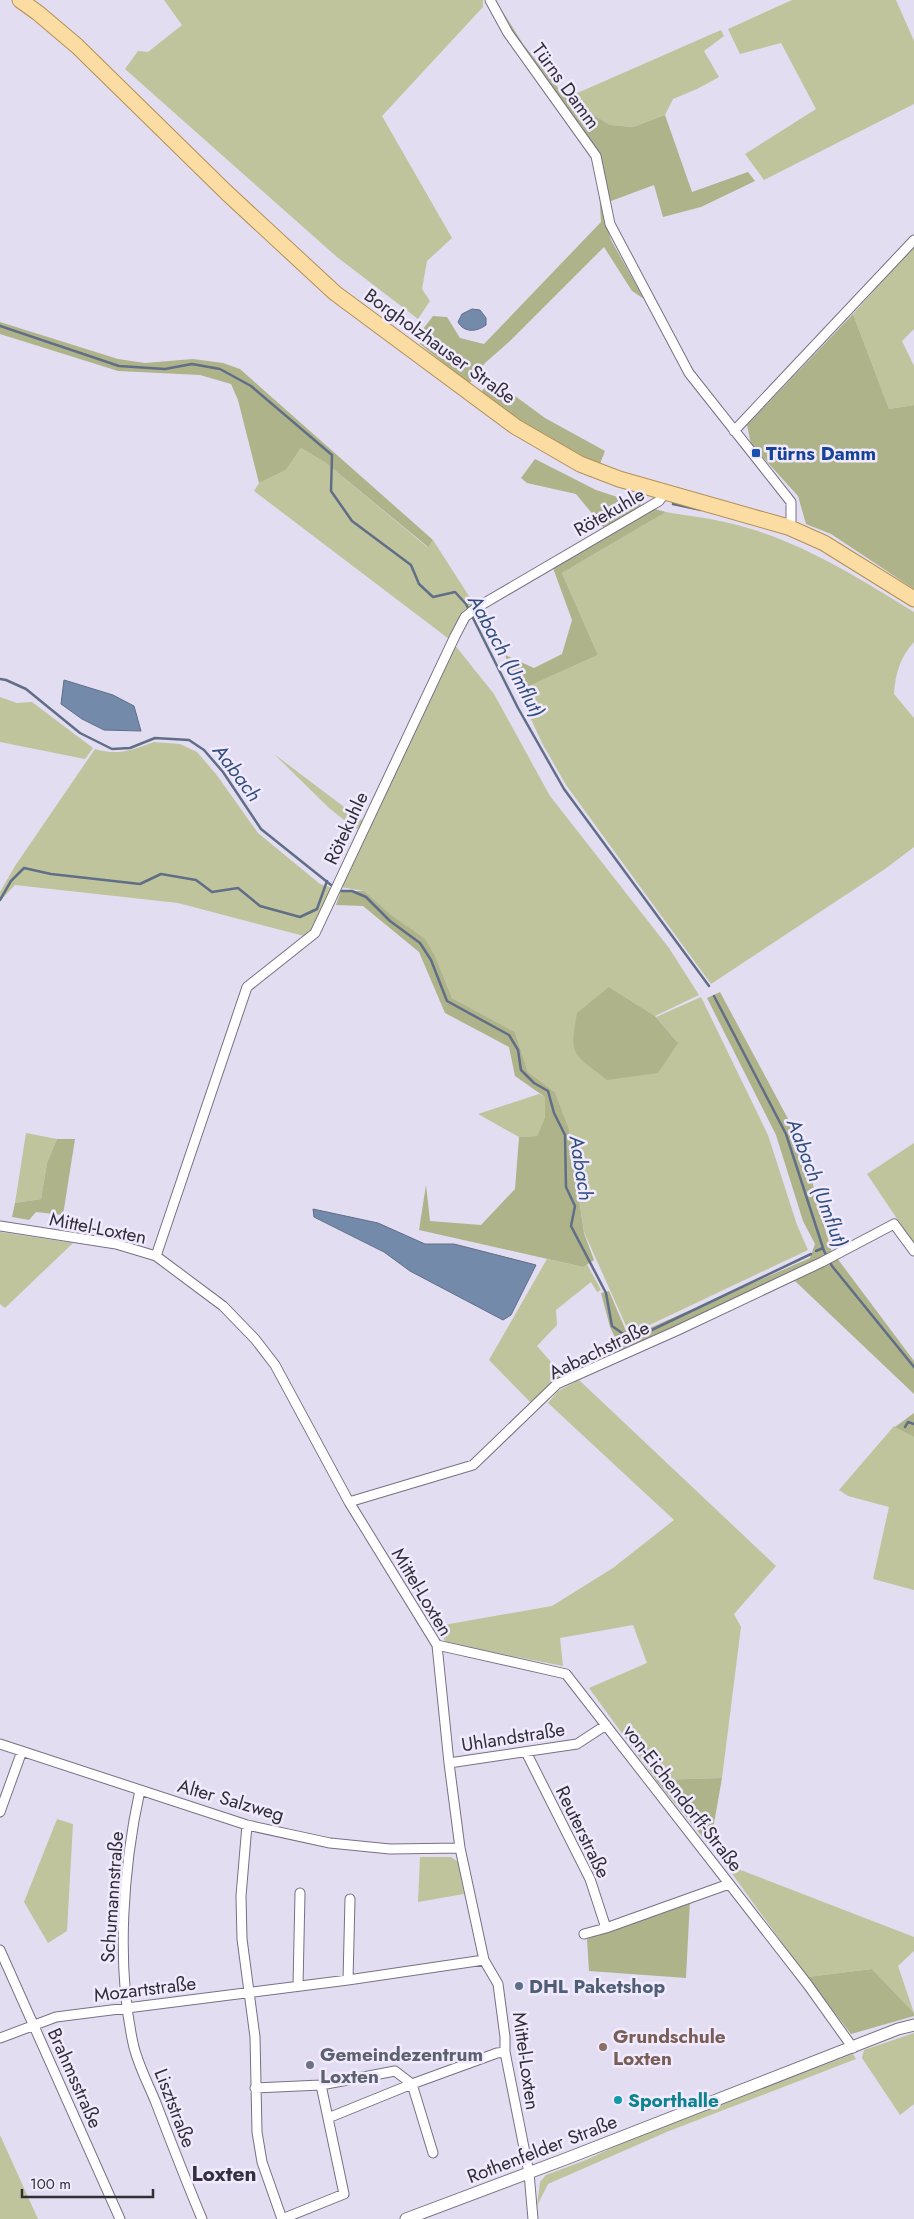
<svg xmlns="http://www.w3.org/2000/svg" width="914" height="2219" viewBox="0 0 914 2219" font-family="Jost,sans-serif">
  <rect width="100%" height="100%" fill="#e3ddf1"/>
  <path fill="#bfc49c" d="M164 0H483V7L382 116 452 238 427 261 422 289 430 301 418 319 337 257 125 69 138 51 148 52 182 25Z
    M792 0H896L914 41V104L764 180 745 154 816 109 781 43 740 54 728 29Z
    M721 30 724 36 704 51 719 77 697 89 673 99 665 115 633 127 610 125 566 98Z
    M914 246V329L902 341 914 366V405L889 409 853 314Z
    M301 448 326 463 427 547 433 540 474 604 463 611 449 639 254 491 259 483 286 470Z
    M666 512C688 516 711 518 733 524 799 540 857 577 914 612V642C900 657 895 675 894 694L914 718V847L885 869 711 984 566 785 542 743 518 691 598 655 562 573Z
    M454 644 494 694 550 796 669 948 699 995 655 1016 609 987 678 1043 656 1017 701 997 768 1135 797 1225 808 1250 639 1330 627 1328 584 1232 569 1129 555 1092 528 1072 515 1032 452 998 436 958 364 891 341 887Z
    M0 697 17 703 32 702 93 748 85 759 0 742Z
    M154 742 180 744 197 752 216 774 258 833 320 884 332 888 313 928 304 936 178 903 15 885 0 901V892L15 866 95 749C119 756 132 750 154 742Z
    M274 754 364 822 359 829 354 828 329 808Z
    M539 1094 545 1097V1117L537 1136 519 1137 478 1114Z
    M26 1133 57 1139 47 1163 41 1199 15 1203Z
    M914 1143V1244L867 1174Z
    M0 1232 73 1243 5 1308 0 1304Z
    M547 1259 583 1267 587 1264 601 1290 597 1292 591 1282 556 1310 557 1325 537 1346 564 1377 532 1404 489 1360Z
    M579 1380 776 1566 734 1614 741 1627 722 1778 656 1780 589 1688 647 1663 633 1625 560 1638 563 1666 446 1643 438 1626 552 1606 613 1568 674 1520 548 1403 558 1391Z
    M894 1426 914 1437V1590L873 1579 889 1507 848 1496 839 1490Z
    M57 1819 73 1824 67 1931 48 1943 24 1902Z
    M420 1857H451L458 1862 464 1894 418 1902Z
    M725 1864 914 1937V1951L898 1966 914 2013 872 1969 807 1977Z
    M914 2033V2104L900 2115 862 2058 864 2050Z
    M853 2054 856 2059 669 2131 548 2184 537 2206 540 2182 546 2175 586 2160 633 2138Z
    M0 2135 38 2219H0Z"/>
  <path fill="#aeb38a" d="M498 4 523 44 566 98 610 125 633 127 665 115 692 192 748 172 755 181 701 207 663 217 654 185 603 204 607 227 611 240 644 299 632 291 604 247 511 340 485 363 469 384 420 344V333L433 316 447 317 460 338 484 344 601 222 599 190 594 158 490 9Z
    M853 314 889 409 914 405V589L831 534 806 524 798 496 751 444 747 425Z
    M0 322 118 359 145 363 193 359 223 363 240 369 433 540 428 547 326 463 301 448 286 470 259 483 238 400 231 384 200 375 118 371 0 334Z
    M490 382 499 384 545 418 605 451 600 464 562 447 485 399 480 393Z
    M535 459 596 490 645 506 605 529 576 494 527 483 521 478Z
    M655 509 666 512 562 573 598 655 518 691 505 655 534 668 562 654 572 620 553 568Z
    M341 891H364L391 915 425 939 436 958 452 998 515 1032 528 1072 555 1092 569 1129 584 1233 594 1260 583 1267 419 1230 426 1185 430 1221 481 1225 515 1189 519 1137 537 1136 545 1117V1097L515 1076 509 1047 445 1013 419 952 363 906 336 905Z
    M609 987 655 1016 678 1043 658 1073 607 1080C573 1053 569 1058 577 1013Z
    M720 992 802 1145 831 1250 914 1361V1394L795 1281 622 1352 610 1327 601 1293 609 1291 626 1331 638 1333 810 1258 815 1244 803 1221 776 1135 707 998Z
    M57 1139H75L63 1215 36 1212 29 1220 12 1217 15 1203 41 1199 47 1163Z
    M914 1413V1437L895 1427Z
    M722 1778 710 1846 656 1780Z
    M690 1900 686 1978 589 1971 587 1939Z
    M872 1969 914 2013V2016L851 2034 807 1977Z"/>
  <path fill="#748aab" stroke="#606e88" d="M472 309 480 310 486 318V325C477 332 464 333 458 322L462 314Z
    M64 680 113 695 134 706 141 731 104 730 82 719 61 704Z
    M313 1209 378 1223 425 1244H454L536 1265 511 1315 503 1320 410 1271 384 1252 314 1217Z"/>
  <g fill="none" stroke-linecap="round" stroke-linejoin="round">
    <path stroke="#606e88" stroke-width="2.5" d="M0 326 119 366 165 369 192 364 220 369 251 386 332 455 331 491 352 521 411 565 419 584 433 597 455 592 466 604 518 708 564 789 709 986
      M673 504 701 510
      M0 679 6 680 26 689 80 733 112 749 130 748 155 738 189 740 204 750 223 772 261 829 331 885
      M341 891H352L366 897 390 921 420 943 431 960 447 1001 509 1035 518 1050 521 1070 534 1083 548 1091 554 1113 565 1135 566 1187 575 1206 571 1226 606 1293 612 1326 622 1333 637 1337 811 1254
      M0 900 11 881 24 868 51 874 140 884 161 874 196 880 212 892 238 888 260 906 300 917 317 909 327 881
      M714 996 786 1134 824 1251 832 1266 914 1367
      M816 1251 823 1248
      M905 1427 908 1422 914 1424"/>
    <defs>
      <path id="minor" d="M490 0 508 33 596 156 610 224 689 373 791 502V520L788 527
        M734 431 914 240
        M0 1226 116 1244 156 1256 223 1306 255 1339 275 1365 349 1502 437 1645 449 1763 460 1848 484 1960 498 1984 505 2037V2052L529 2173 533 2219
        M156 1256 247 987 315 933 455 636 465 617 476 608 659 501 665 493
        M349 1502 473 1465 557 1384 676 1331 822 1262 894 1224 914 1251
        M437 1645 566 1674 808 1985 853 2048
        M0 1744 247 1825 330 1843 390 1849 460 1848
        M526 1752 590 1879 606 1928 729 1884
        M449 1763 577 1744 606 1725
        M140 1790C123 1868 116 1964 133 2043 137 2063 148 2083 156 2103 171 2142 186 2181 202 2219
        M0 1812 22 1751
        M247 1825 241 1896 242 1939 255 2037 257 2132 262 2162 282 2219
        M584 1934 606 1928
        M0 1950 120 2219
        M348 1980 350 1899
        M298 1986 300 1893
        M0 2038 56 2017 348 1980 484 1960
        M255 2088 321 2085 395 2071 412 2084 497 2053 505 2052
        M328 2118 412 2084 433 2153
        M282 2219 344 2194 321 2085"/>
      <path id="tertiary" d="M406 2219 568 2158 898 2029 914 2025"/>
      <path id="primary" d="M20 0 38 13 77 46 227 193 335 293 516 427 580 464 619 479 788 527 824 543 914 599"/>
    </defs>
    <use href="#minor" stroke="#777183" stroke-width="11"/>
    <use href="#tertiary" stroke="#777183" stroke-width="13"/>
    <use href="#primary" stroke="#b39055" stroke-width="17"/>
    <use href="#minor" stroke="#fff" stroke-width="9"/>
    <use href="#tertiary" stroke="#fff" stroke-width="11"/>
    <use href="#primary" stroke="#fbdca3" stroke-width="15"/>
  </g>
  <rect fill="#1a4fb4" stroke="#f1eafe" stroke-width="2" x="751" y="448" width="10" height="10" rx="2.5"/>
  <circle fill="#5c6f8a" stroke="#f1eafe" stroke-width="2" cx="519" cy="1986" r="5"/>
  <circle fill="#8d6e63" stroke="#f1eafe" stroke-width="2" cx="603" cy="2047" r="5"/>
  <circle fill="#6b7280" stroke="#f1eafe" stroke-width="2" cx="310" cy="2065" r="5"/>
  <circle fill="#0f9aa8" stroke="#f1eafe" stroke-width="2" cx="618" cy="2100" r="5"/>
  <g text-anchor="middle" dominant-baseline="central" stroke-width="5" stroke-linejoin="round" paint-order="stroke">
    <g font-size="19" fill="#312e36" stroke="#f1eafe">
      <text transform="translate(566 86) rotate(54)">Türns Damm</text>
      <text transform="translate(440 346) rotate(36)">Borgholzhauser Straße</text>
      <text transform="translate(609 512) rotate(-30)">Rötekuhle</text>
      <text transform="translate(346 828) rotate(-65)">Rötekuhle</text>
      <text transform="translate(98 1228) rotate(11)">Mittel-Loxten</text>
      <text transform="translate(599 1350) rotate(-26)">Aabachstraße</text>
      <text transform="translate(422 1592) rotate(59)">Mittel-Loxten</text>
      <text transform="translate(513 1737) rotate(-9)">Uhlandstraße</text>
      <text transform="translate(683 1798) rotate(52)">von-Eichendorff-Straße</text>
      <text transform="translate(231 1800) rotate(16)">Alter Salzweg</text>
      <text transform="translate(583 1832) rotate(64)">Reuterstraße</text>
      <text transform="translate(112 1897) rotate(-86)">Schumannstraße</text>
      <text transform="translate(145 1989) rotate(-7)">Mozartstraße</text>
      <text transform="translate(526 2061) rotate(82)">Mittel-Loxten</text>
      <text transform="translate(75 2078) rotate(66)">Brahmsstraße</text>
      <text transform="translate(175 2108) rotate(69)">Lisztstraße</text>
      <text transform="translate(542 2149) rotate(-21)">Rothenfelder Straße</text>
    </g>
    <g font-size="19" font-weight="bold" fill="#164399" stroke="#f1eafe" text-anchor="start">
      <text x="766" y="453">Türns Damm</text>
    </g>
    <g font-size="19" font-weight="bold" fill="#4e5e75" stroke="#f1eafe" text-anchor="start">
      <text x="529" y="1986">DHL Paketshop</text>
    </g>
    <g font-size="19" font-weight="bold" fill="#785e54" stroke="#f1eafe" text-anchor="start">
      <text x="613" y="2036">Grundschule<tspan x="613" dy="22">Loxten</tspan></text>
    </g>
    <g font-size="19" font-weight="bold" fill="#5b616d" stroke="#f1eafe" text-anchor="start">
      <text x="320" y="2054">Gemeindezentrum<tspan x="320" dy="22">Loxten</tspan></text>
    </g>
    <g font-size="19" font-weight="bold" fill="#0d838f" stroke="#f1eafe" text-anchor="start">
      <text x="628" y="2100">Sporthalle</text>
    </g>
    <g font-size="20" font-style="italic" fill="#304f7d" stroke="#f1eafe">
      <text transform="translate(506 656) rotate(61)">Aabach (Umflut)</text>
      <text transform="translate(237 773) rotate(53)">Aabach</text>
      <text transform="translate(581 1168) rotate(81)">Aabach</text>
      <text transform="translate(817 1183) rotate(69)">Aabach (Umflut)</text>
    </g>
    <g font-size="21" font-weight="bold" fill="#35303f" stroke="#f1eafe">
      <text x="224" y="2174">Loxten</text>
    </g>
  </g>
  <path d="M22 2189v8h131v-8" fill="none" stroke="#312e36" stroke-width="2.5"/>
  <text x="30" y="2189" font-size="15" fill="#312e36" stroke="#f1eafe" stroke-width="4" paint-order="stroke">100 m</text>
</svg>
